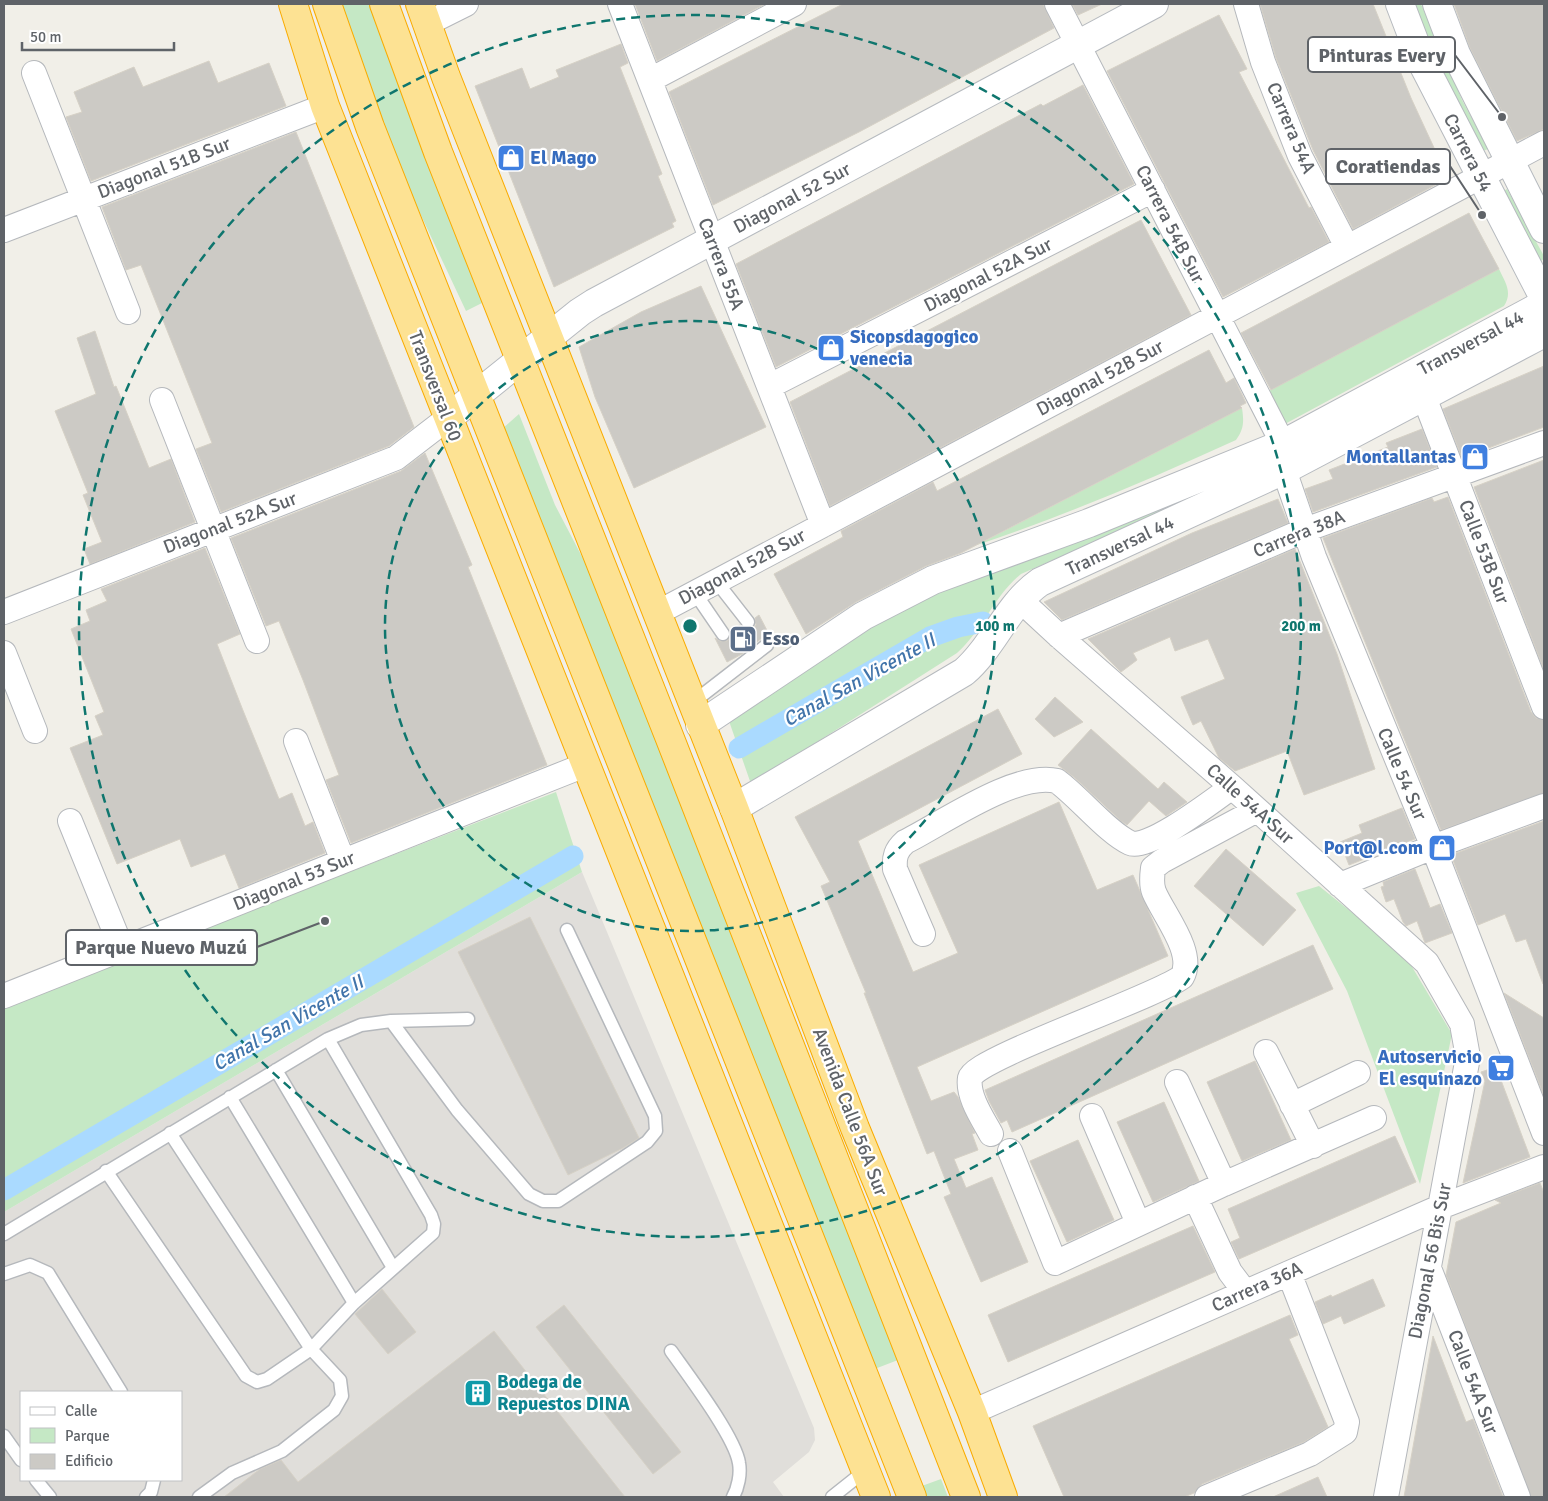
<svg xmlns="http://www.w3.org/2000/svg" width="1548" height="1501" viewBox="0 0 1548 1501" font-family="Signika,sans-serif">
  <rect width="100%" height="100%" fill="#f1efe8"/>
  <path fill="#e0deda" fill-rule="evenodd" d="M582 872 814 1428 815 1440 809 1452 773 1482 784 1497H4V1212ZM21 1392H181V1480H21Z"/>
  <path fill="#c5e8c5" d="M338 4H370C403 105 445 203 486 301L466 311 402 175Z
    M1413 4H1421L1462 100 1488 149 1483 151C1457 103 1434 55 1413 4Z
    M1507 189 1544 256V259L1539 262 1502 192Z
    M1499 269C1505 282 1513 292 1504 306L1283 425 1267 392Z
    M1242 408C1244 422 1244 429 1236 440 1151 479 1066 515 977 545Z
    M519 414 555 505 590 572 658 739 898 1360 872 1370 502 429Z
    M1172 501 1174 507 1021 574C994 596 983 630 957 653L751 784 729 721 873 624 924 596Z
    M556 792 582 872 4 1212V1006Z
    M1319 886 1405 955 1452 1034 1420 1184 1347 991 1296 893Z
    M941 1479 948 1497H923L919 1487Z"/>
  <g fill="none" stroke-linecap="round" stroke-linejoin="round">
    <path stroke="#aadaff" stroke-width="21" d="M739 748 930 637 958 627 983 622
      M4 1190 573 856"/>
  </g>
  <path fill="#cccac5" stroke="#d6d1c6" d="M635 4H765L657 61Z
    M843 4H1043L1054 28 859 132 713 205 669 92Z
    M1072 4H1102L1078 15Z
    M1260 4H1373L1411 98 1448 178 1353 229 1313 150 1276 58Z
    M1454 4H1544V129L1517 141 1470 48Z
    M1219 15 1247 69 1239 72 1309 208 1311 207 1329 242 1223 297 1107 71Z
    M621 44 628 63 620 67 662 174 658 176 676 221 672 223 674 227 554 287 475 86 522 68 530 89 559 77 556 70Z
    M209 61 218 83 269 63 286 106 91 181 66 117 82 112 74 92 134 67 143 87Z
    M1083 85 1134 184 776 367 736 264 1041 104 1043 106Z
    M296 132 414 427 389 446 221 512 196 449 212 443 141 265 126 270 102 207Z
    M1469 213 1499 269 1271 390 1241 333Z
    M1141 220 1191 315 830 506 790 402Z
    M701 286 766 427 634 488 595 397 579 347 641 312Z
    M95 331 114 387 116 386 149 468 171 459 195 522 90 564 84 549 102 542 83 495 88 493 55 411 96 394 77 338Z
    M1209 350 1226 383 1234 378 1246 403 1240 406 1242 408 961 553 926 566 856 602 806 634 774 574 843 537 841 531 933 482 937 491Z
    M1544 366V427L1462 458 1443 409Z
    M1422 429 1437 467 1313 512 1305 489 1333 479 1329 470 1388 447 1386 443Z
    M425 453 472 565 468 567 547 765 351 843 326 780 339 775 303 680 279 621 266 626 231 538 401 471Z
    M1544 460V670L1474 487Z
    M1448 497 1531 712 1536 718 1544 720V793L1441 830 1323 538 1432 498 1434 502Z
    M1278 499 1288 523 1062 620 1044 602 1192 533Z
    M205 548 240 634 217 644 242 708 279 799 292 793 305 826 313 822 325 853 239 888 225 854 191 867 180 839 117 864 70 748 103 735 95 716 104 712 71 629 90 621 86 610 107 601 101 589Z
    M1295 549 1337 654 1375 769 1304 795 1287 751 1235 771 1219 758 1201 721 1193 725 1181 697 1225 679 1208 639 1175 651 1170 637 1133 653 1137 660 1121 672 1088 639Z
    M759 615 771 638H762L742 654 727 662 715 638 720 641H727L730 637V630L740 625 745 630 753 629 756 625 755 618Z
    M1055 697 1083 722 1054 737 1035 719Z
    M998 709 1022 754 858 841 913 972 958 953 919 865 1059 802 1097 890 1133 875 1168 956 917 1067 931 1101 954 1092 958 1097 975 1133 972 1134 978 1150 954 1159 966 1188 992 1177 1028 1262 981 1282 944 1197 951 1194 934 1151 927 1154 864 993H866L821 886 830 882 795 817Z
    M1091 729 1158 789 1164 782 1187 802 1166 816 1149 801 1127 825 1121 821 1075 778 1058 765Z
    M1402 808 1415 839 1349 865 1340 842 1362 833 1359 825Z
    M1544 821V984H1543L1526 939 1516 942 1505 914 1478 925 1451 855Z
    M1226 849 1296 910 1263 946 1194 886Z
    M1415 869 1430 908 1440 904 1452 933 1425 943 1417 921 1406 926 1403 922 1394 899 1386 902 1381 887 1384 886 1383 882Z
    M530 917 639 1138 623 1148 568 1175 458 952Z
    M1313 945 1333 989 1012 1132 1007 1120 1001 1123 989 1101 985 1090Z
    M1504 993 1544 1018V1096Z
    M1255 1061 1291 1140 1242 1161 1207 1082Z
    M1496 1067 1530 1157 1463 1183 1485 1081 1481 1072Z
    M1164 1102 1199 1181 1153 1202 1117 1122Z
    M1395 1136 1416 1182 1239 1259 1231 1242 1240 1238 1228 1209Z
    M1078 1140 1114 1220 1067 1242 1030 1161Z
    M1540 1183 1544 1193V1497H1531L1446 1275 1456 1222 1501 1203 1495 1200Z
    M1193 1226 1215 1272 1008 1362 988 1315Z
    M1373 1279 1385 1306 1344 1324 1341 1316 1323 1324 1315 1302 1331 1295 1332 1297Z
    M382 1289 416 1332 388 1354 355 1314Z
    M564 1305 681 1452 653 1474 536 1327Z
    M1290 1315 1298 1335 1289 1339 1328 1427 1304 1442 1202 1484 1194 1493 1184 1497H1064L1033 1426Z
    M494 1331 625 1497H224L260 1469 281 1460 298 1482Z
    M1433 1336 1466 1422 1473 1419 1503 1497H1404Z
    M1318 1477 1327 1497H1273Z"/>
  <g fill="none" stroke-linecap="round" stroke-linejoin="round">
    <defs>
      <path id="lane" d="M716 581 748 622
        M695 593 723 634
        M692 703 767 645
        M391 1021 457 1110 529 1194 543 1201H558L647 1142 656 1131 655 1116 567 930
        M276 1070 392 1266
        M230 1097 354 1303
        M170 1133 311 1349 340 1380 342 1396 334 1410 282 1451 232 1473 199 1497
        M106 1171 246 1376 257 1382 267 1379 311 1349 354 1303 433 1233 434 1224 431 1215 328 1039
        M4 1234 328 1039 361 1025 391 1021 468 1019
        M4 1274 30 1265 48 1273 121 1392
        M671 1351C688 1375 735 1437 739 1463 741 1474 738 1488 733 1497
        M4 1436 21 1460
        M36 1480 50 1497
        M146 1497 151 1492 154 1480
        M832 1497 866 1470"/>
      <path id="street" d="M620 4 823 525
        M1057 4 1283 444
        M1246 4 1263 62 1300 156 1347 247
        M426 24 466 4
        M34 73 128 312
        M650 80 794 4
        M4 230 325 106
        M770 386 1153 190
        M1424 397 1544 707
        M162 400 257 641
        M1284 470 1314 557 1433 847 1544 1133
        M1019 599 1059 636 1232 787 1427 963 1462 1024 1468 1057 1386 1497
        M4 612 396 458 448 418
        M657 613 1544 143
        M1059 636 1305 530 1544 443
        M4 653 35 731
        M296 741 343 861
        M70 821 122 949
        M1340 885 1433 847 1544 806
        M923 934 895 869C894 857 896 850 905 842 943 823 1016 771 1057 781 1079 797 1108 833 1130 843 1148 851 1215 799 1232 787
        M4 996 585 765
        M1266 1052 1313 1146
        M1177 1082 1224 1184
        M1292 1105 1358 1073
        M1092 1116 1138 1223
        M991 1134C983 1119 967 1096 970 1078 974 1059 1153 998 1182 977 1196 953 1163 914 1154 892 1151 885 1152 876 1153 868L1162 861 1257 810
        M1010 1151 1055 1263 1224 1184 1374 1118
        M1195 1197 1230 1272 1245 1292
        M1429 1268 1518 1497
        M972 1412 1440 1207 1544 1167
        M1207 1497 1310 1454 1345 1432 1347 1422 1289 1273"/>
      <path id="secondary" d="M1400 4 1423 64 1544 298
        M1437 4 1456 54 1544 229
        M448 418 580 312 594 303 1154 4
        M700 725 863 616 933 580 1089 523 1283 444 1544 304
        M734 808 964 672C994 646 1007 605 1040 582L1284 470 1544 333"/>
      <path id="highway" d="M293 4 325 106 876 1497
        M327 4 370 127 912 1497
        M384 4 438 152 669 736 966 1497
        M420 4 446 77 734 808 855 1128 972 1412 1003 1497"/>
    </defs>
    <use href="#lane" stroke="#b5b8bc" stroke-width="15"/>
    <use href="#street" stroke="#b5b8bc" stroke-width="26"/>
    <use href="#secondary" stroke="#b6babf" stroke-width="30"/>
    <use href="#highway" stroke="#f9ab00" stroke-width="30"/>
    <use href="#lane" stroke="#fff" stroke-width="12"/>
    <use href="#street" stroke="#fff" stroke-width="24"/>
    <use href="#secondary" stroke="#fff" stroke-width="28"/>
    <use href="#highway" stroke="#fde293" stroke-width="28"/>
  </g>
  <g fill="none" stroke="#0f766e" stroke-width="2.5" stroke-dasharray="9 6">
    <circle cx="690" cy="626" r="305"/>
    <circle cx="690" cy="626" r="611"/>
  </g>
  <defs>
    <symbol id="shop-square" viewBox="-11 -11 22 22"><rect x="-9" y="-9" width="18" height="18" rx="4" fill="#3f7fe0" stroke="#fff"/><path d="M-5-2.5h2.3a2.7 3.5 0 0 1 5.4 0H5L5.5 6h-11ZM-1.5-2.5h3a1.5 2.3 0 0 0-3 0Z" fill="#fff"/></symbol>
    <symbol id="fuel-square" viewBox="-11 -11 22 22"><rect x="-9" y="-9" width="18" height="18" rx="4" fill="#5c6f8a" stroke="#fff"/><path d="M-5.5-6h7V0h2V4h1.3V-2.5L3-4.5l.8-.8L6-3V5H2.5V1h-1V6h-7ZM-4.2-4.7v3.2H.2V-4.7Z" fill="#fff"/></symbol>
    <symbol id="supermarket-square" viewBox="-11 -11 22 22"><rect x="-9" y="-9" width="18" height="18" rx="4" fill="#3f7fe0" stroke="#fff"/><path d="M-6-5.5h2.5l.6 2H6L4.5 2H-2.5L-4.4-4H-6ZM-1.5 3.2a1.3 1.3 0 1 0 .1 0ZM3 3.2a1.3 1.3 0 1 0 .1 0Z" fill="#fff"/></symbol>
    <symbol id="building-square" viewBox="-11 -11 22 22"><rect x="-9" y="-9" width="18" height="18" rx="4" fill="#0f9aa8" stroke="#fff"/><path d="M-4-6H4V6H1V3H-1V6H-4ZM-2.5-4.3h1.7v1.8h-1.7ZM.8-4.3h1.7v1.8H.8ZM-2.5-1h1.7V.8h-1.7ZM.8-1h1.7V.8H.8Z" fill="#fff"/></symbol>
  </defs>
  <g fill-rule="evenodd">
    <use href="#shop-square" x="495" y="142" width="32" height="32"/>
    <use href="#shop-square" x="815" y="332" width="32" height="32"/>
    <use href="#shop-square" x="1459" y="441" width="32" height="32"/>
    <use href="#fuel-square" x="727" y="623" width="32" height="32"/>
    <use href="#shop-square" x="1426" y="832" width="32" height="32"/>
    <use href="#supermarket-square" x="1485" y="1052" width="32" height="32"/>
    <use href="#building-square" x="462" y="1377" width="32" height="32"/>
  </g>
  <g text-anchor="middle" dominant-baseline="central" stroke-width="4.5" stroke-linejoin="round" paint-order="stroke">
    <g font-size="19" fill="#5f6368" stroke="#fff">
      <text transform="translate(1291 128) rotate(67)">Carrera 54A</text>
      <text transform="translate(1468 153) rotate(63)">Carrera 54</text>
      <text transform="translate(164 168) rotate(-21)">Diagonal 51B Sur</text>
      <text transform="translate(792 198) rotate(-28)">Diagonal 52 Sur</text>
      <text transform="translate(1170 224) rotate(63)">Carrera 54B Sur</text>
      <text transform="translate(721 264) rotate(69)">Carrera 55A</text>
      <text transform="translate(988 275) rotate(-27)">Diagonal 52A Sur</text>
      <text transform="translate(1471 343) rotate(-28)">Transversal 44</text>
      <text transform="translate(1100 378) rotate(-28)">Diagonal 52B Sur</text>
      <text transform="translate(435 386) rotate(69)">Transversal 60</text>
      <text transform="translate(230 523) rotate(-21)">Diagonal 52A Sur</text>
      <text transform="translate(1299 534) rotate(-22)">Carrera 38A</text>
      <text transform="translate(1120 546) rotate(-25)">Transversal 44</text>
      <text transform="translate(1484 552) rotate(69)">Calle 53B Sur</text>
      <text transform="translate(742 567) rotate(-28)">Diagonal 52B Sur</text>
      <text transform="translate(1402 774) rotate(67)">Calle 54 Sur</text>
      <text transform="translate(1250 804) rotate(42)">Calle 54A Sur</text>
      <text transform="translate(294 881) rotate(-22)">Diagonal 53 Sur</text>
      <text transform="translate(850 1112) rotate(69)">Avenida Calle 56A Sur</text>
      <text transform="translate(1430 1261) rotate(-79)">Diagonal 56 Bis Sur</text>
      <text transform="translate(1257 1287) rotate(-24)">Carrera 36A</text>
      <text transform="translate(1473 1382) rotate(69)">Calle 54A Sur</text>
    </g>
    <g font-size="19" font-weight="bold" fill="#366cbe" stroke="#fff" text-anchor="end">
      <text x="530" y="158" text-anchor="start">El Mago</text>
      <text x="850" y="337" text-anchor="start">Sicopsdagogico<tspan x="850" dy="22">venecia</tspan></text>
      <text x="1456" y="457">Montallantas</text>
      <text x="1423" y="848">Port@l.com</text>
      <text x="1482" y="1057">Autoservicio<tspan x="1482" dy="22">El esquinazo</tspan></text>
    </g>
    <g font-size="19" font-weight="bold" fill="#4e5e75" stroke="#fff" text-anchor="start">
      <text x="762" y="639">Esso</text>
    </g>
    <g font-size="19" font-weight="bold" fill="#0d838f" stroke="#fff" text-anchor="start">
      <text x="497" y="1382">Bodega de<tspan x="497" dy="22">Repuestos DINA</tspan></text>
    </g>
    <g font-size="20" font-style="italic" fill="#4174aa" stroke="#fff">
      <text transform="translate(859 680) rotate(-29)">Canal San Vicente II</text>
      <text transform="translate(288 1023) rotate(-30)">Canal San Vicente II</text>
    </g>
  </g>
  <circle cx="690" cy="626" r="8" fill="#0f766e" stroke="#fff" stroke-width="2.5"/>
  <g font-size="15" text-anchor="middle" font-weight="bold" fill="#0f766e" stroke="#fff" stroke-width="4.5" stroke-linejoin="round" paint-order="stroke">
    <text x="995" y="631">100 m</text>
    <text x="1301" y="631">200 m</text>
  </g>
  <path fill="none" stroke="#5f6368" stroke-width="2" d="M1502 117L1455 55M1482 215L1450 166M325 921L257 947"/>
  <g fill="#5f6368" stroke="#fff" stroke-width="2">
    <circle cx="1502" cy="117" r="5"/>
    <circle cx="1482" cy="215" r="5"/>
    <circle cx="325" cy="921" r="5"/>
  </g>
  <g fill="#fff" stroke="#5f6368" stroke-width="2">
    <rect x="1308" y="37" width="147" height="35" rx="5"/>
    <rect x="1326" y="149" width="124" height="35" rx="5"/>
    <rect x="66" y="930" width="191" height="35" rx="5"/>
  </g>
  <g font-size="20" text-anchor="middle" font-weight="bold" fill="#5f6368">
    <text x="1382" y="62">Pinturas Every</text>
    <text x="1388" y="173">Coratiendas</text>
    <text x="161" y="954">Parque Nuevo Muzú</text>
  </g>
  <rect width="1548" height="1501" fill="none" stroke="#5f6368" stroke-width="10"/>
  <rect x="20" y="1391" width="162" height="90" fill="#ffffff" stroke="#bfc1c3"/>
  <rect x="30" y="1407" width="25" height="8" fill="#ffffff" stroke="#bfc1c3"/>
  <text x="65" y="1416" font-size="15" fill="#5f6368">Calle</text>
  <rect x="30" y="1428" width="25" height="15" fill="#c5e8c5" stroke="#bfc1c3"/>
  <text x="65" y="1441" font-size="15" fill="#5f6368">Parque</text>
  <rect x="30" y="1454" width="25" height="15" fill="#cccac5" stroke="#bfc1c3"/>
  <text x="65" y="1466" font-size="15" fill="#5f6368">Edificio</text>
  <path d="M22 42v8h152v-8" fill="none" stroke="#5f6368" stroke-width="2.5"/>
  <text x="30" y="42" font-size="15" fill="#5f6368" stroke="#ffffff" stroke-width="4" paint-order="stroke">50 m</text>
</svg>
